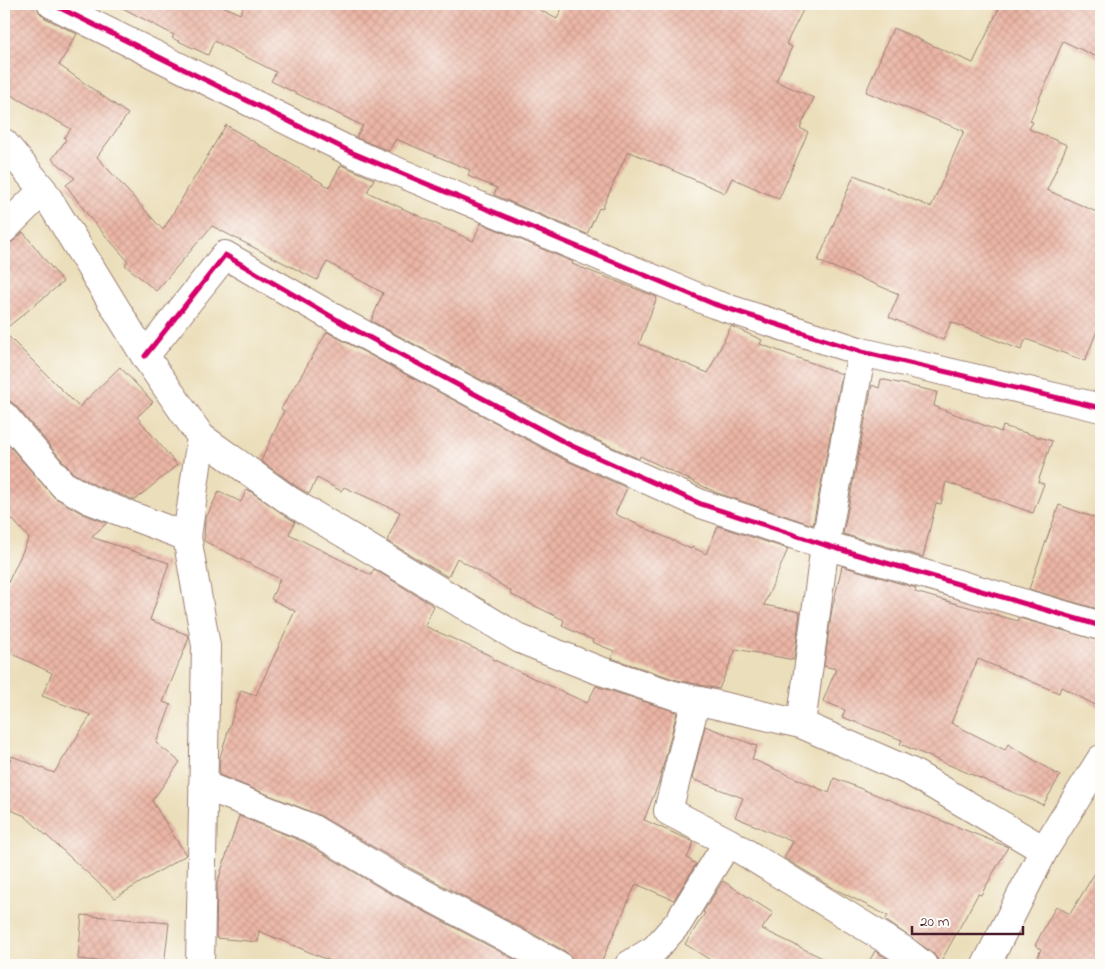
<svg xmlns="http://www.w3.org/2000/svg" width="1105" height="969" viewBox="0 0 1105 969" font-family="'Indie Flower',sans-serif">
  <defs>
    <pattern id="building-cross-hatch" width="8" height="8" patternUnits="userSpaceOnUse" patternTransform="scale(1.25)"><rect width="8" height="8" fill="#ebb5a5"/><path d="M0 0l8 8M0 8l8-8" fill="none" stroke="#cb9b8e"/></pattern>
  </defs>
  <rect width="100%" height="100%" fill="#fdfcf7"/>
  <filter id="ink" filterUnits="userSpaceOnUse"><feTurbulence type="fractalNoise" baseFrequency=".02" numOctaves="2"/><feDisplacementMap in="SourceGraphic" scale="10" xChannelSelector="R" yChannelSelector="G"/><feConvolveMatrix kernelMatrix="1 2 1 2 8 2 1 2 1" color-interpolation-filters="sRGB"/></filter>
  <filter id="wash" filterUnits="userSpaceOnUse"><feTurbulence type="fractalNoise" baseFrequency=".0096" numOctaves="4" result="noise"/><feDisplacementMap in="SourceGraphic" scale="20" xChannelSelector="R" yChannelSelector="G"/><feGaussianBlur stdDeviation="1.12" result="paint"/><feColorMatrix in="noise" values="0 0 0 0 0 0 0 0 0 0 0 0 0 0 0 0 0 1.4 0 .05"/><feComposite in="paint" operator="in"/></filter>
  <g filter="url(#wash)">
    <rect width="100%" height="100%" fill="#ebdeba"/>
    <g id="blocks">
      <path fill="url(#building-cross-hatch)" d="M4 4H37L39 12 45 18 77 34 59 65 128 114 97 157 163 230 226 125 329 187 341 165 374 179 367 192 473 241 481 223 573 262 572 264 657 297 639 344 708 373 731 326 762 340 760 344 842 374 813 525 717 493 640 456 639 459 577 431 371 321 383 293 327 262 317 280 212 226 156 291 125 265 128 261 90 218 66 185 75 178 52 159 66 140 64 138 71 129 4 91Z
        M115 4H218L240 14 245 4H528L557 19 564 4H806L786 44 792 47 776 81 814 98 800 128 808 132 779 199 732 178 725 193 628 151 602 209 599 208 587 234 494 195 497 188 468 176 470 170 396 139 389 151 359 139 356 137 363 126 271 81 276 72 214 41 208 55 172 38 174 35Z
        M1001 4H1101V59L1063 41 1030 121 1033 122 1029 129 1067 145 1047 190 1101 214V321L1085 361 1026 339 1021 350 951 322 943 340 889 317 899 294 818 261 854 175 931 207 964 131 866 92 893 28 973 63Z
        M23 232 63 282 4 330V244H8L15 240Z
        M4 332 79 407 120 367 153 402 137 417 177 465 135 500 97 486 73 473 16 406 10 401H4Z
        M327 332 563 459 627 488 615 514 691 549 692 547 706 554 718 526 788 549 764 605 800 612 794 660 736 649 719 689 677 680 611 658 614 651 592 642 593 640 562 626 564 620 510 594 511 591 457 558 448 577 387 541 400 512 344 487 341 491 317 478 309 494 299 488 261 461 284 411 281 409Z
        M881 379 937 392 934 406 1001 432 1003 426 1052 441 1038 482 1044 484 1033 513 946 482 941 504 936 503 923 557 843 534 872 385 879 388Z
        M4 440 55 498 83 514 107 523 91 537 169 563 150 620 188 635 189 638 163 702 171 705 156 743 180 762 152 801 186 855 115 898 25 816 4 807V775L12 756 54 773 91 715 42 696 52 673 4 650V591L29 538 4 510Z
        M247 489 295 522 289 534 371 575 374 569 434 606 425 626 493 657 492 659 587 703 596 686 677 712 659 782 644 820 694 842 687 858 696 864 674 900 636 884 600 965H574L571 957 565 951 399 862 319 815 219 775 220 757 241 690 256 695 295 611 271 599 280 579 204 541 205 520 219 491 241 502Z
        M1059 505 1101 520V610L1029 589Z
        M842 566 916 588 915 592 1018 621 1019 618 1101 641V708L1061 687 1059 693 978 659 951 723 1005 750 1008 744 1060 776 1043 805 900 744 902 740 842 717 845 710 823 701 836 669 824 666 832 609Z
        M705 726 757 746 752 759 829 793 834 778 1008 847 981 895 978 894 939 965 937 959 933 953 885 920 888 916 835 889 784 858 793 842 735 817 743 798 692 779Z
        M239 816 304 842 384 890 525 965H340L259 931 258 942 216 938 217 884Z
        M1101 863V965H1034L1041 949 1035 945 1056 906 1070 914Z
        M723 881 773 913 762 929 837 965H718L685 944 705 913 703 912Z
        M82 915 169 923 164 965H140L78 959Z
        M875 951 896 964 898 965H867Z"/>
    </g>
  </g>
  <g filter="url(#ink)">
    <use href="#blocks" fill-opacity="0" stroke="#9a7e72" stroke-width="1"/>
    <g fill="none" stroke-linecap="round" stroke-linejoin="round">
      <defs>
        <path id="street" d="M52 4 353 153 714 304 862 352 1101 408
          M4 143 43 190 145 356 201 437 187 537 206 646 200 965
          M4 229 43 190
          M145 356 225 255 346 325 570 445 701 504 825 545 1101 626
          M4 416 63 485 90 500 187 537
          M201 437 290 501 520 639 595 669 673 695 801 724 911 772 1044 850
          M696 700 668 811 728 842 905 951 923 965
          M801 724 825 545 862 352
          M203 785 311 828 391 876 558 965
          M629 965 655 949 678 923 728 842
          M986 965 1044 850 1101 759"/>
      </defs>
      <use href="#street" stroke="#9a7e72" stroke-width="30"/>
      <use href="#street" stroke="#fff" stroke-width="28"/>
      <defs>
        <path id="cycleway" d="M52 4 353 153 714 304 862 352 1101 408
          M145 356 225 255 346 325 570 445 701 504 825 545 1101 626"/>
      </defs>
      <use href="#cycleway" stroke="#fdfcf7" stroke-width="8"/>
      <use href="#cycleway" stroke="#d6006c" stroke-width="5"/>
    </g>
  </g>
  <rect width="1105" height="969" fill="none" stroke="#fdfcf7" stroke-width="20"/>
  <path d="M912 926v8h111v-8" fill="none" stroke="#4a1f2b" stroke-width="2.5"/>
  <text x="920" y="926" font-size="15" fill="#4a1f2b" stroke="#fdfcf7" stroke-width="4" paint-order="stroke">20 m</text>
</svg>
